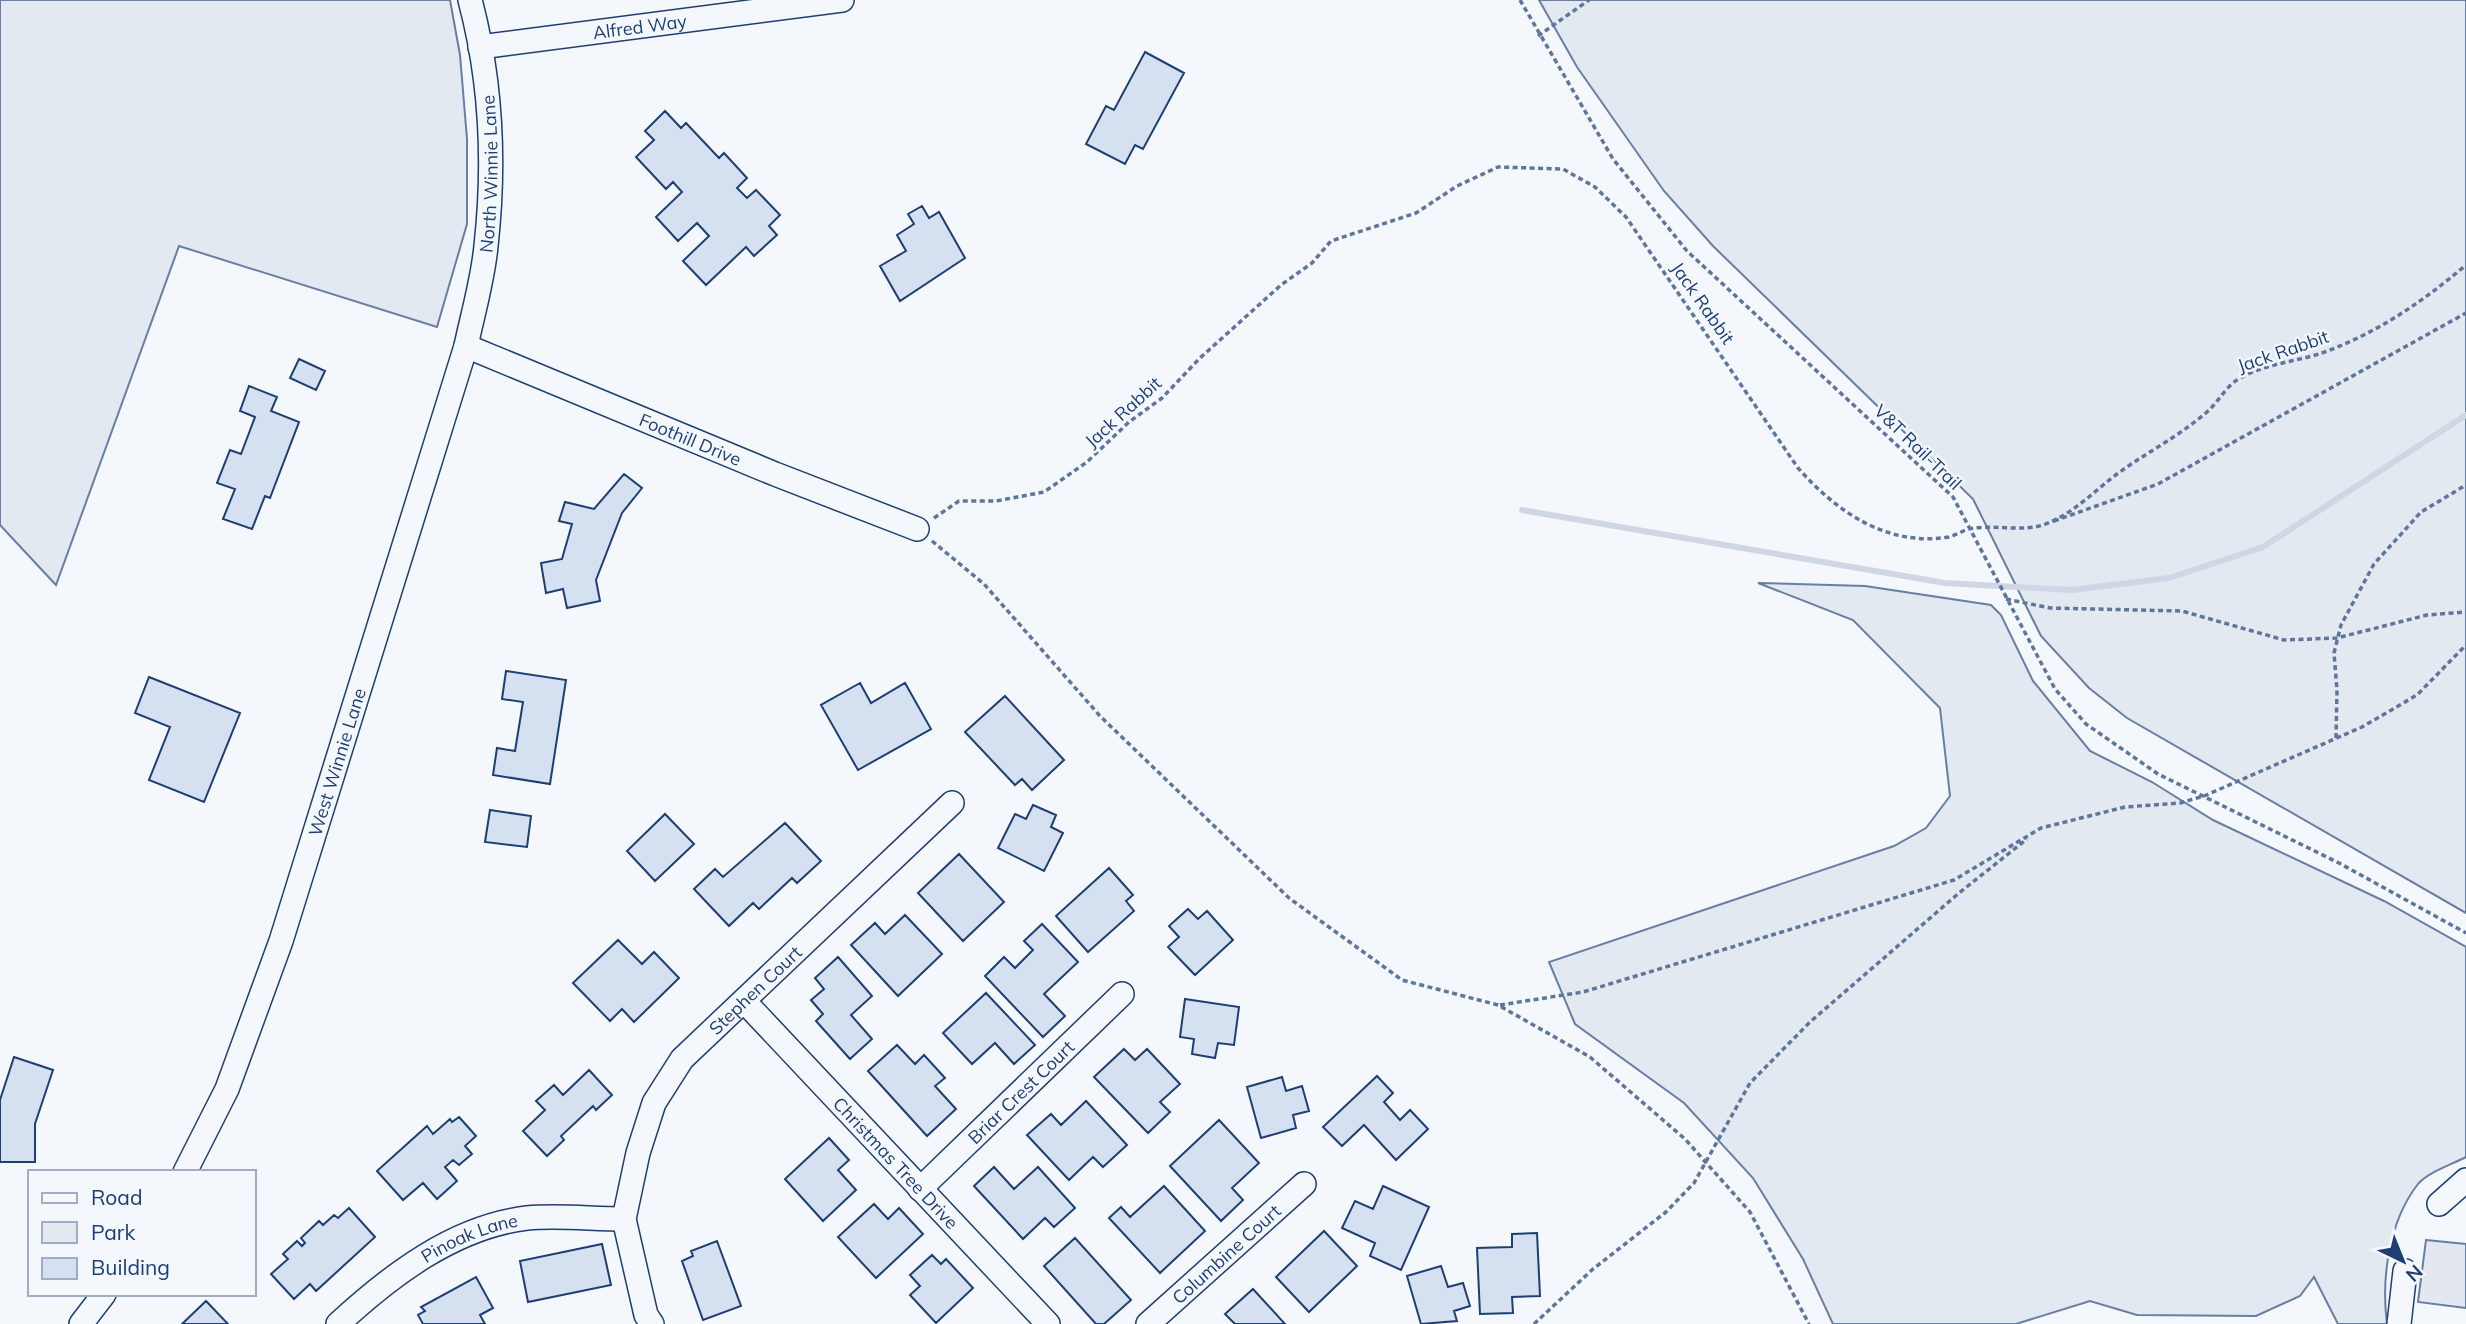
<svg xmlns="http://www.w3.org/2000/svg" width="2466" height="1324" viewBox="0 0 2466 1324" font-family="Mulish,sans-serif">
  <rect width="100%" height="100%" fill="#f4f7fb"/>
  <path fill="#e3e9f0" stroke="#687fa3" stroke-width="2" d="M0 0H450L460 55 467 139V224L437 327 179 246 56 585 0 525Z
    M1539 0H2466V913L2127 718 2089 688 2041 636 1973 499 1713 246 1664 191 1577 67Z
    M1758 583 1865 586 1991 605 2001 615 2033 681 2090 751 2152 782 2213 820 2384 901 2466 947V1157C2453 1164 2428 1172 2418 1184 2389 1221 2381 1278 2387 1324H2338L2314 1277 2300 1296 2256 1316 2137 1315 2090 1301 2016 1324H1833L1803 1259 1753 1178 1684 1103 1575 1024 1549 962 1894 846 1926 828 1950 796 1940 708 1853 620Z"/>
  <path fill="#e3e8f0" stroke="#687fa3" stroke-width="2" d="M2426 1240 2466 1244V1308L2418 1302Z"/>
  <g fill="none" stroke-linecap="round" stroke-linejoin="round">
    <path stroke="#cfd7e4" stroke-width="6" d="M1522 510 1945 583 2072 590 2169 578 2263 547 2466 415"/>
  </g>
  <path fill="#d5e0f0" stroke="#1d3f73" stroke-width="2" d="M1145 52 1184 73 1143 149 1135 145 1125 164 1086 144 1106 106 1114 110Z
    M665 111 681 128 686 123 719 158 724 153 747 178 737 188 747 198 756 190 780 215 769 226 777 235 754 256 746 247 706 285 683 261 709 236 697 223 678 241 656 217 682 192 673 182 666 189 636 157 654 140 645 131Z
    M922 206 929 218 939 212 965 258 900 301 880 266 906 251 897 235 914 224 908 214Z
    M299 359 325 371 316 390 290 378Z
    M249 386 277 397 271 411 299 422 270 498 265 496 252 529 223 519 235 489 217 483 230 450 241 454 255 417 240 411Z
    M624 474 642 488 622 513 596 580 600 601 567 608 563 589 546 593 541 563 562 559 572 524 559 521 565 502 594 509Z
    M506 671 566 680 550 784 493 775 497 748 515 751 523 702 502 699Z
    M149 677 240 713 204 802 149 780 170 727 135 713Z
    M860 683 871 703 905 683 931 729 858 770 821 705Z
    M1005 696 1064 760 1032 790 1022 779 1015 785 965 732Z
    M1033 805 1056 815 1051 827 1063 833 1044 871 998 848 1015 814 1026 819Z
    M490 810 531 816 527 847 485 842Z
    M665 814 694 844 655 881 627 851Z
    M785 823 821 861 797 883 792 878 759 909 753 903 729 926 694 889 715 869 723 877Z
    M959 854 1004 902 963 941 918 893Z
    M1109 868 1133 895 1126 901 1134 911 1088 952 1056 916Z
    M1188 909 1198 919 1207 911 1233 940 1195 975 1168 947 1179 937 1169 926Z
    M905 915 942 954 898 996 851 945 875 923 885 934Z
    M1042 924 1078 962 1044 994 1065 1016 1043 1037 985 976 1004 957 1015 968 1033 950 1024 941Z
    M618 940 642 964 654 952 679 978 634 1022 622 1009 610 1021 573 983Z
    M838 957 872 996 851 1015 872 1039 850 1059 816 1021 823 1014 811 1000 824 989 815 978Z
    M986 993 1035 1045 1014 1064 995 1043 972 1064 943 1033Z
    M1185 999 1239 1007 1234 1045 1218 1043 1215 1058 1192 1054 1194 1039 1180 1037Z
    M897 1045 915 1064 924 1055 945 1078 935 1086 956 1109 927 1136 868 1071Z
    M1124 1049 1135 1060 1147 1049 1180 1084 1160 1102 1170 1112 1148 1133 1094 1077Z
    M14 1057 53 1070 35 1124V1162H0V1100Z
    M589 1070 612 1095 596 1110 593 1106 561 1136 564 1140 547 1156 523 1131 545 1110 536 1101 554 1085 563 1095Z
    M1377 1076 1393 1093 1384 1102 1400 1120 1410 1110 1428 1129 1396 1160 1364 1125 1342 1146 1323 1127Z
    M1282 1077 1286 1091 1302 1086 1309 1111 1293 1115 1296 1128 1261 1138 1247 1087Z
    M1086 1101 1127 1145 1103 1167 1093 1157 1069 1180 1027 1135 1051 1114 1061 1125Z
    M459 1117 476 1136 465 1146 472 1154 459 1165 453 1160 445 1167 457 1181 437 1199 423 1183 403 1200 377 1171 427 1126 433 1134 450 1119 452 1122Z
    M1219 1120 1259 1163 1232 1188 1243 1200 1221 1221 1170 1166Z
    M829 1138 849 1160 838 1170 856 1190 823 1221 785 1179Z
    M994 1167 1014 1189 1038 1167 1075 1208 1054 1227 1045 1218 1023 1239 974 1186Z
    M1164 1186 1205 1231 1160 1273 1109 1218 1121 1207 1130 1217Z
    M1383 1186 1429 1207 1401 1270 1370 1256 1375 1243 1342 1228 1355 1201 1373 1209Z
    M874 1204 888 1219 899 1208 923 1234 876 1278 838 1237Z
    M349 1208 375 1237 316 1291 310 1284 294 1299 271 1274 288 1259 283 1254 297 1241 302 1246 305 1243 301 1238 319 1221 323 1225 334 1215 338 1218Z
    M1324 1231 1357 1266 1309 1312 1276 1277Z
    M1537 1233 1540 1296 1512 1297 1513 1313 1480 1314 1477 1248 1512 1247V1234Z
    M1075 1238 1131 1300 1104 1324H1096L1044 1266Z
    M717 1241 741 1306 703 1320 682 1261 693 1256 691 1251Z
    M602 1244 611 1285 528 1302 520 1261Z
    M932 1255 941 1264 946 1259 973 1288 936 1323 910 1295 920 1286 910 1275Z
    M1441 1266 1448 1287 1463 1283 1470 1306 1454 1311 1457 1321 1421 1324 1407 1276Z
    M476 1277 493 1308 480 1315 485 1324H423L418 1315 425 1311 421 1307Z
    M1253 1289 1285 1324H1235L1225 1314Z
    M206 1301 228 1324H182Z"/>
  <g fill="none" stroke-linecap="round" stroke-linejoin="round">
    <defs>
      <g id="minor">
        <path id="s1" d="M480 47 842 0"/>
        <path id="s2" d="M466 346 775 474 917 529"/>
        <path id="s3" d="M744 1001 1048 1324"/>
        <path id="s4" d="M185 1172 227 1089 281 941 466 346C473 313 483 279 486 246 495 164 491 79 470 0"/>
        <path id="s5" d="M920 1189 1122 994"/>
        <path d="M2439 1204 2466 1180"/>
        <path d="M81 1324 104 1294"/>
        <path id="s6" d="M338 1324C391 1275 454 1227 527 1218 558 1215 592 1219 624 1219"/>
        <path id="s7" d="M652 1324 646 1315 624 1219 638 1153 654 1103 682 1059 952 803"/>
        <path id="s8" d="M1148 1324 1304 1184"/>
        <path d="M2399 1324 2405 1271"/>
      </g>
    </defs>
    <use href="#minor" stroke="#1d3f73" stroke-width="26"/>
    <path stroke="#5e769c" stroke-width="3.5" stroke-dasharray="5 3.5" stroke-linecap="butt" d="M1520 0 1613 159 1687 251 1953 497 2055 689 2086 724 2158 774 2339 863 2466 933
      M1538 36 1589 0
      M934 518 959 501H996L1044 492 1087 462 1129 422 1162 398 1200 358 1281 285 1312 263 1331 241 1416 213 1457 186 1498 167 1563 169 1595 187 1626 217 1798 468C1837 512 1887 547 1949 537 1956 535 1962 531 1969 529 1992 524 2020 532 2043 525 2072 515 2093 492 2117 474 2147 452 2180 436 2208 411 2218 402 2226 387 2237 380 2262 364 2295 362 2322 353 2377 333 2421 303 2466 265
      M2054 521 2158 484 2466 313
      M932 541 984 584 1100 716 1289 898 1402 980 1498 1005 1590 1057 1685 1139 1750 1212 1809 1324
      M2006 599 2050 608 2182 611 2284 640 2337 638 2427 615 2466 612
      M2336 738 2337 690 2334 653 2341 625 2374 564 2421 512 2466 485
      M1500 1005 1583 992 1954 880 2041 828 2125 807 2180 803 2204 796 2362 727 2417 695 2466 645
      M1534 1324 1593 1269 1666 1212 1694 1183 1750 1083 1810 1022 1959 893 2027 839"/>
    <use href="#minor" stroke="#f4f7fb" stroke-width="23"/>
  </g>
  <g text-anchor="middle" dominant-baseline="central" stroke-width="5" stroke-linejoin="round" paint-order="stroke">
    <g font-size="18" fill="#1d3f73" stroke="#f4f7fb">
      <text stroke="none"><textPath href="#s1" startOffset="161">Alfred Way</textPath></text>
      <text stroke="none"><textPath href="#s4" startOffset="1048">North Winnie Lane</textPath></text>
      <text transform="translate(1703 303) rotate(55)">Jack Rabbit</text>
      <text transform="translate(2283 351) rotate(-19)">Jack Rabbit</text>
      <text transform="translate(1123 412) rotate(-42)">Jack Rabbit</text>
      <text stroke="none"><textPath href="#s2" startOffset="243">Foothill Drive</textPath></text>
      <text transform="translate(1918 447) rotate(44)">V&amp;T Rail-Trail</text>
      <text stroke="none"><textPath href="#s4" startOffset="438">West Winnie Lane</textPath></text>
      <text stroke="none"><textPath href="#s7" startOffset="382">Stephen Court</textPath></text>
      <text stroke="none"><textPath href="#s5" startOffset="140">Briar Crest Court</textPath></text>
      <text stroke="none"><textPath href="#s3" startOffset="222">Christmas Tree Drive</textPath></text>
      <text stroke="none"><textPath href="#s6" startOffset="159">Pinoak Lane</textPath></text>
      <text stroke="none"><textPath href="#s8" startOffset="105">Columbine Court</textPath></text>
    </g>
  </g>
  <rect x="28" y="1170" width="228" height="126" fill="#f4f7fb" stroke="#9eadc5" stroke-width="2"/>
  <rect x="42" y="1193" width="35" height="10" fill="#f4f7fb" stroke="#9eadc5" stroke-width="2"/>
  <text x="91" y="1205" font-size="21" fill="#1d3f73">Road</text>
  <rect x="42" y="1222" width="35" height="21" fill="#e3e9f0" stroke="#9eadc5" stroke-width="2"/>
  <text x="91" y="1240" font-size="21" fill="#1d3f73">Park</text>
  <rect x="42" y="1258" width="35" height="21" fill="#d5e0f0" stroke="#9eadc5" stroke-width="2"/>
  <text x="91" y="1275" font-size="21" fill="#1d3f73">Building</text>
  <g transform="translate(2403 1261) rotate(137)" stroke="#f4f7fb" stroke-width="5" paint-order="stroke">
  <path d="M0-5L12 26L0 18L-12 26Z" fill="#1d3f73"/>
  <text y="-10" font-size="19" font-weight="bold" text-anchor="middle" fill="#1d3f73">N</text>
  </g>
</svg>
